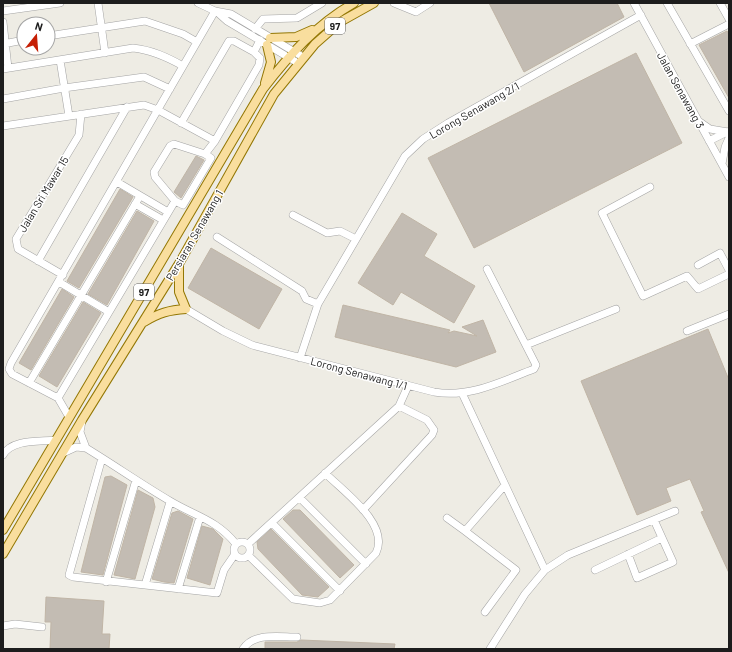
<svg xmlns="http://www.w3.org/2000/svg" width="732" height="652" viewBox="0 0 732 652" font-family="Barlow,sans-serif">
  <rect width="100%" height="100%" fill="#eeece4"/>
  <path fill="#c3bcb3" stroke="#c0b5a6" d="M489 3H617L624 17 524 72Z
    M727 31 729 35V98L699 45Z
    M636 53 682 143 474 248 428 158Z
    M196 156 204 160 181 198 174 192Z
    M120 189 133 197 79 288 67 281Z
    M137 211 154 221 107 305 88 294Z
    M402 213 437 234 424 256 475 286 454 323 401 292 393 305 358 283Z
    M211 248 282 289 259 329 188 288Z
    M62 289 74 297 31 370 19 363Z
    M83 302 101 313 57 387 39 376Z
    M343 305 450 330 448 333 454 331 477 336 462 327 483 320 496 352 456 367 335 337Z
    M708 329 729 380V573L701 512 704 511 690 479 666 488 671 501 637 515 581 381Z
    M111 476 127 485 103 575 81 572 105 477Z
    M138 490 153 498 155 507 135 579 114 575Z
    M293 510H300L354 565 340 578 283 519Z
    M178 511 193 519 174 583 164 582 152 579 172 513Z
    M202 526 213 529 223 539 210 585 187 578Z
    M271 529 329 587 318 597 302 595 258 549 257 542Z
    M46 597 104 601 102 634H110L109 649H50L51 622H45Z
    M301 640 395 644 394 649H265V642H297Z"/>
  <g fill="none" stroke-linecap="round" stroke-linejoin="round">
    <defs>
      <path id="minor" d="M98 3 105 53
        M198 3 215 11 231 14 303 57
        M394 3 416 12 430 3
        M634 3 729 177
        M667 3 729 111
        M720 3 729 19
        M3 11 60 3
        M217 12 227 21 298 63
        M3 22 8 68
        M255 29 263 19 297 18 322 3
        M48 36 145 21 183 34 197 42
        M3 44 24 40
        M690 44 729 24
        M60 60 69 116
        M3 69 133 48C152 50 167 57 183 66
        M3 99 64 88 144 77 170 89
        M700 122 710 129 728 132
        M181 123 229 41H234L254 52
        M3 126 144 105 158 110 215 141
        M709 141 727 132
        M722 164 725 147 729 138
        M117 182 168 212
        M650 187 602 213 643 296 687 276 698 289 729 274
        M175 201 155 177 154 172 170 146 174 144 205 154
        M135 204 163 220
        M293 215 327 233 340 231 356 239
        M217 237 302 291 306 299 318 304
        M38 261 127 107
        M698 265 720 253 729 270
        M63 275 18 249 16 239 79 135 81 114
        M59 282 109 312
        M186 309 223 331 252 345 434 392C470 398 500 382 534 369L536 365 487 269
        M687 331 729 314
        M526 345 616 309
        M300 358 318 304 405 156 423 139 448 123 641 15
        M29 383 140 196
        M462 393 545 570
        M58 398 175 201 183 205 211 158 205 154 215 141 259 65 260 58 254 52 260 40
        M69 417 58 398 12 374 9 369 11 363 215 11
        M82 421 80 432 86 448
        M63 453 76 447 86 448C114 465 141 484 170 501 195 516 217 520 236 544
        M3 455C12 439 39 442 56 440
        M102 458 69 575 73 577 217 593 224 570 235 554
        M300 498 366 564
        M363 510 432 435 434 430 427 420 399 406
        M447 518 465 531
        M272 523 340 591
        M234 550a8 8 0 1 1 16 0a8 8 0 1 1-16 0Z
        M248 544 399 406 408 386
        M628 554 637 578 673 562 654 520
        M248 555 293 599 320 603 330 600 376 553C390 524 344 492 325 473
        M595 570 662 538
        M106 582 136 480
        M145 585 170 502
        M178 589 200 517
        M485 612 516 570 465 531 505 485
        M3 626 15 624 42 627
        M243 649C254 632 279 637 297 637
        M490 649 525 594 545 570 568 555 675 511"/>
      <path id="major" d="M270 38 296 37 312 30
        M265 83 271 62 267 45
        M144 322C159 313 169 310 186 309L179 292V264
        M3 530 263 89C289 55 317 24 354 3
        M3 554 82 420 180 262 274 94 315 44 340 22 374 3"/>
    </defs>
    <use href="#minor" stroke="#a4a4a4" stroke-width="8"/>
    <use href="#major" stroke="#937704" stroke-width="10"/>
    <use href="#minor" stroke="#fff" stroke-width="7"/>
    <use href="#major" stroke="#f9de9e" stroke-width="8"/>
  </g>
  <g text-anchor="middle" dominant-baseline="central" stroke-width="3" stroke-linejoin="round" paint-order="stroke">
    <g fill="#fff" stroke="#616161" stroke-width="1">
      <rect x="325" y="18" width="20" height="16" rx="3"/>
      <rect x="134" y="284" width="20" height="16" rx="3"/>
    </g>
    <g font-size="10" font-weight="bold" fill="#1d1d1d">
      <text x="335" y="26">97</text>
      <text x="144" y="292">97</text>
    </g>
    <g font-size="11" fill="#1d1d1d" stroke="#fff">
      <text transform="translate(681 90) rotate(61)">Jalan Senawang 3</text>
      <text transform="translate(474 110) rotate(-30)">Lorong Senawang 2/1</text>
      <text transform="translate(43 194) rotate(-59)">Jalan Sri Mawar 15</text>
      <text transform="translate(194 235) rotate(-60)">Persiaran Senawang 1</text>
      <text transform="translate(359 373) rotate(15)">Lorong Senawang 1/1</text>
    </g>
  </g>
  <rect width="732" height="652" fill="none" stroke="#1d1d1d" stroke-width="8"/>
  <g transform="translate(36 36) rotate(17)"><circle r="19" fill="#ffffff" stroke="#a5a5a5"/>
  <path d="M0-3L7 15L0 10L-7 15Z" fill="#c61f05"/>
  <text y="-6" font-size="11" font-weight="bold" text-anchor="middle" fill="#1d1d1d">N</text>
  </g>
</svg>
